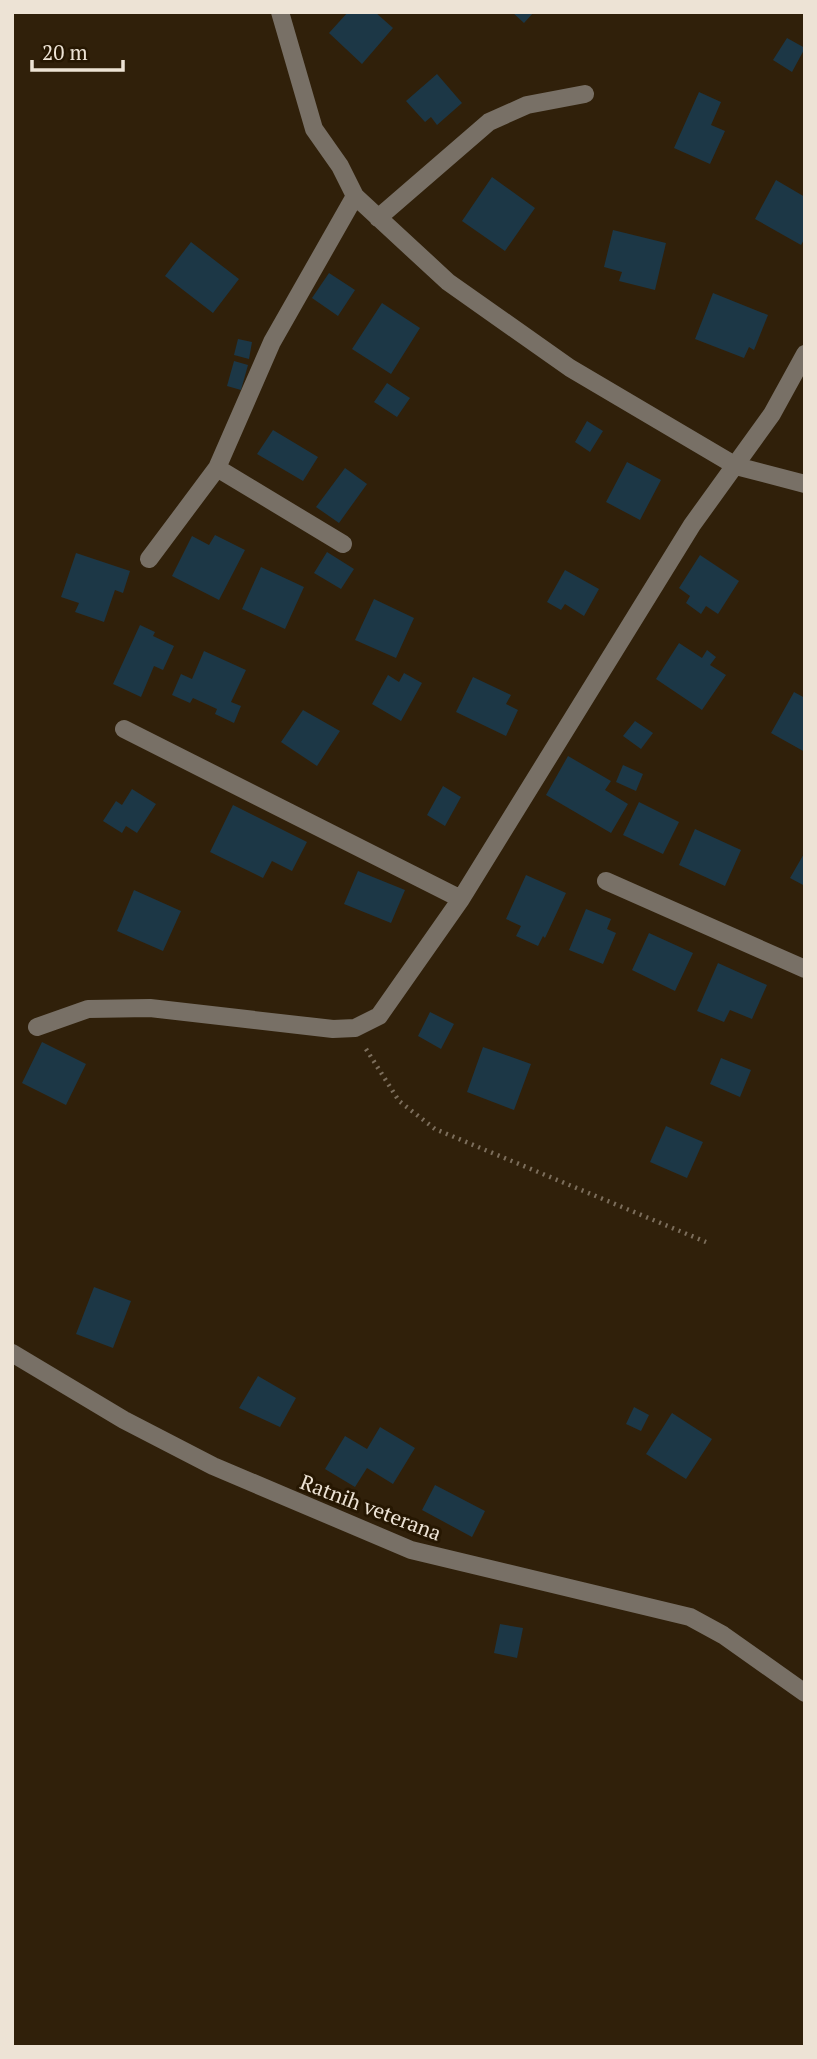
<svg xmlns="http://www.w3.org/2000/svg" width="817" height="2059" viewBox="0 0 817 2059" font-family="'PT Serif',serif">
  <rect width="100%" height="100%" fill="#30200a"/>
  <path fill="#1c3746" d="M348 12H375L393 28 362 64 329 33Z
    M512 12H534L524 23Z
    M787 38 805 48 792 72 773 60Z
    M437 74 462 103 437 125 431 117 425 122 406 101Z
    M699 92 721 102 711 125 725 131 710 164 674 148Z
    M492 177 535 208 505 251 462 221Z
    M776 180 805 197V238L801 245 755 219Z
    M613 230 666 243 655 290 619 281 622 272 604 267Z
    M191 242 239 279 213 313 165 276Z
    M329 273 355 290 338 316 312 298Z
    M713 293 768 315 754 350 749 347 744 358 695 339Z
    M382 303 420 328 391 374 352 349Z
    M238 339 252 342 249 359 234 355Z
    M234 361 248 365 241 390 227 386Z
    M387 383 410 398 397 417 374 402Z
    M587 421 603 431 590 452 575 442Z
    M273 430 318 457 303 481 257 454Z
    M627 462 661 480 640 520 606 502Z
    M345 468 367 484 339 523 316 507Z
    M215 535 245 550 219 600 172 576 192 536 209 545Z
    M327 552 354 569 341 589 314 573Z
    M76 553 130 571 123 593 115 590 104 622 75 612 79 603 61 597Z
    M700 555 739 581 718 614 706 606 701 614 686 603 690 596 679 588Z
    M261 567 304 587 285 629 242 609Z
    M565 570 599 589 584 616 565 604 561 610 547 602Z
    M374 599 414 618 396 658 355 640Z
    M140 625 155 632 153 636 174 646 163 670 154 666 141 697 113 684Z
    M679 643 702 658 707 650 716 657 710 665 726 675 702 710 656 679Z
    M204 651 246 670 231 702 241 706 234 723 215 714 217 709 193 698 190 703 172 695 181 674 192 679Z
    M404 673 422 683 401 721 372 704 388 675 399 682Z
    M473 677 511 695 506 704 518 710 506 736 456 712Z
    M794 692 805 698V752L771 733Z
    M303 710 340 731 317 766 281 742Z
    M635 721 653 733 641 749 623 736Z
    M568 756 611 781 605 790 628 804 611 833 546 795Z
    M623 765 643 774 636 791 616 782Z
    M443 786 461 797 445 826 427 815Z
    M132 789 156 804 137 833 126 826 122 833 103 821 116 801 122 805Z
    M639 802 679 822 663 854 623 835Z
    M233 805 307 842 292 871 272 861 263 878 210 852Z
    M695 829 741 850 725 886 679 865Z
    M805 852V886L790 878Z
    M358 871 405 890 391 923 344 904Z
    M526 875 566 893 545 938 543 936 538 946 516 936 521 926 506 919Z
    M134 890 181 911 163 951 117 931Z
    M586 909 611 919 607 929 616 933 603 964 569 950Z
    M649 933 693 953 675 991 632 970Z
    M718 963 767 985 752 1019 730 1010 724 1022 697 1011Z
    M430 1012 454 1024 441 1049 418 1036Z
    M42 1042 86 1064 66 1105 22 1083Z
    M483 1047 531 1064 514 1110 467 1092Z
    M721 1058 751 1070 740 1097 710 1084Z
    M666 1126 703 1142 687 1178 650 1162Z
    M94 1287 131 1301 113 1348 76 1334Z
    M258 1376 296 1398 280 1427 239 1408Z
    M634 1407 649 1415 641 1431 626 1424Z
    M672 1413 712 1439 686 1479 646 1454Z
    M380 1427 415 1448 393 1484 367 1468 355 1487 325 1469 345 1436 367 1449Z
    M435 1485 485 1511 472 1537 422 1510Z
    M500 1624 523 1628 517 1658 494 1653Z"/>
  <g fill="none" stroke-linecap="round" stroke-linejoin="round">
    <path stroke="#7c6e5c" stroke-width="4.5" stroke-dasharray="2 5" stroke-linecap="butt" d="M366 1049 399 1101 435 1129 706 1242"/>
    <path stroke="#787066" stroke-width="18" d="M280 12 314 129 340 166 355 196 448 282 570 368 736 466 805 484
      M378 218 489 122 527 105 585 94
      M217 468 343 544
      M149 559 217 468 272 342 355 196
      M124 729 461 899
      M606 881 805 969
      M37 1027 88 1009 150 1008 333 1029 355 1028 379 1016 461 899 692 525 772 414 805 354
      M12 1353 124 1420 213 1466 411 1550 690 1617 723 1635 805 1693"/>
  </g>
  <g text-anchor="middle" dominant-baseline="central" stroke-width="6" stroke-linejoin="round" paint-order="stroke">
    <g font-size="21" fill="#ede3d5" stroke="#261702">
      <text transform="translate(371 1507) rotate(21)">Ratnih veterana</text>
    </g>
  </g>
  <rect width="817" height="2059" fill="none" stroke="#ede3d5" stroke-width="28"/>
  <path d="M32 60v10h91v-10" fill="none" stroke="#ede3d5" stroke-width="3.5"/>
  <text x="42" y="60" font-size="21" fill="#ede3d5" stroke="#261702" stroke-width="5" paint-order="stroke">20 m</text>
</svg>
